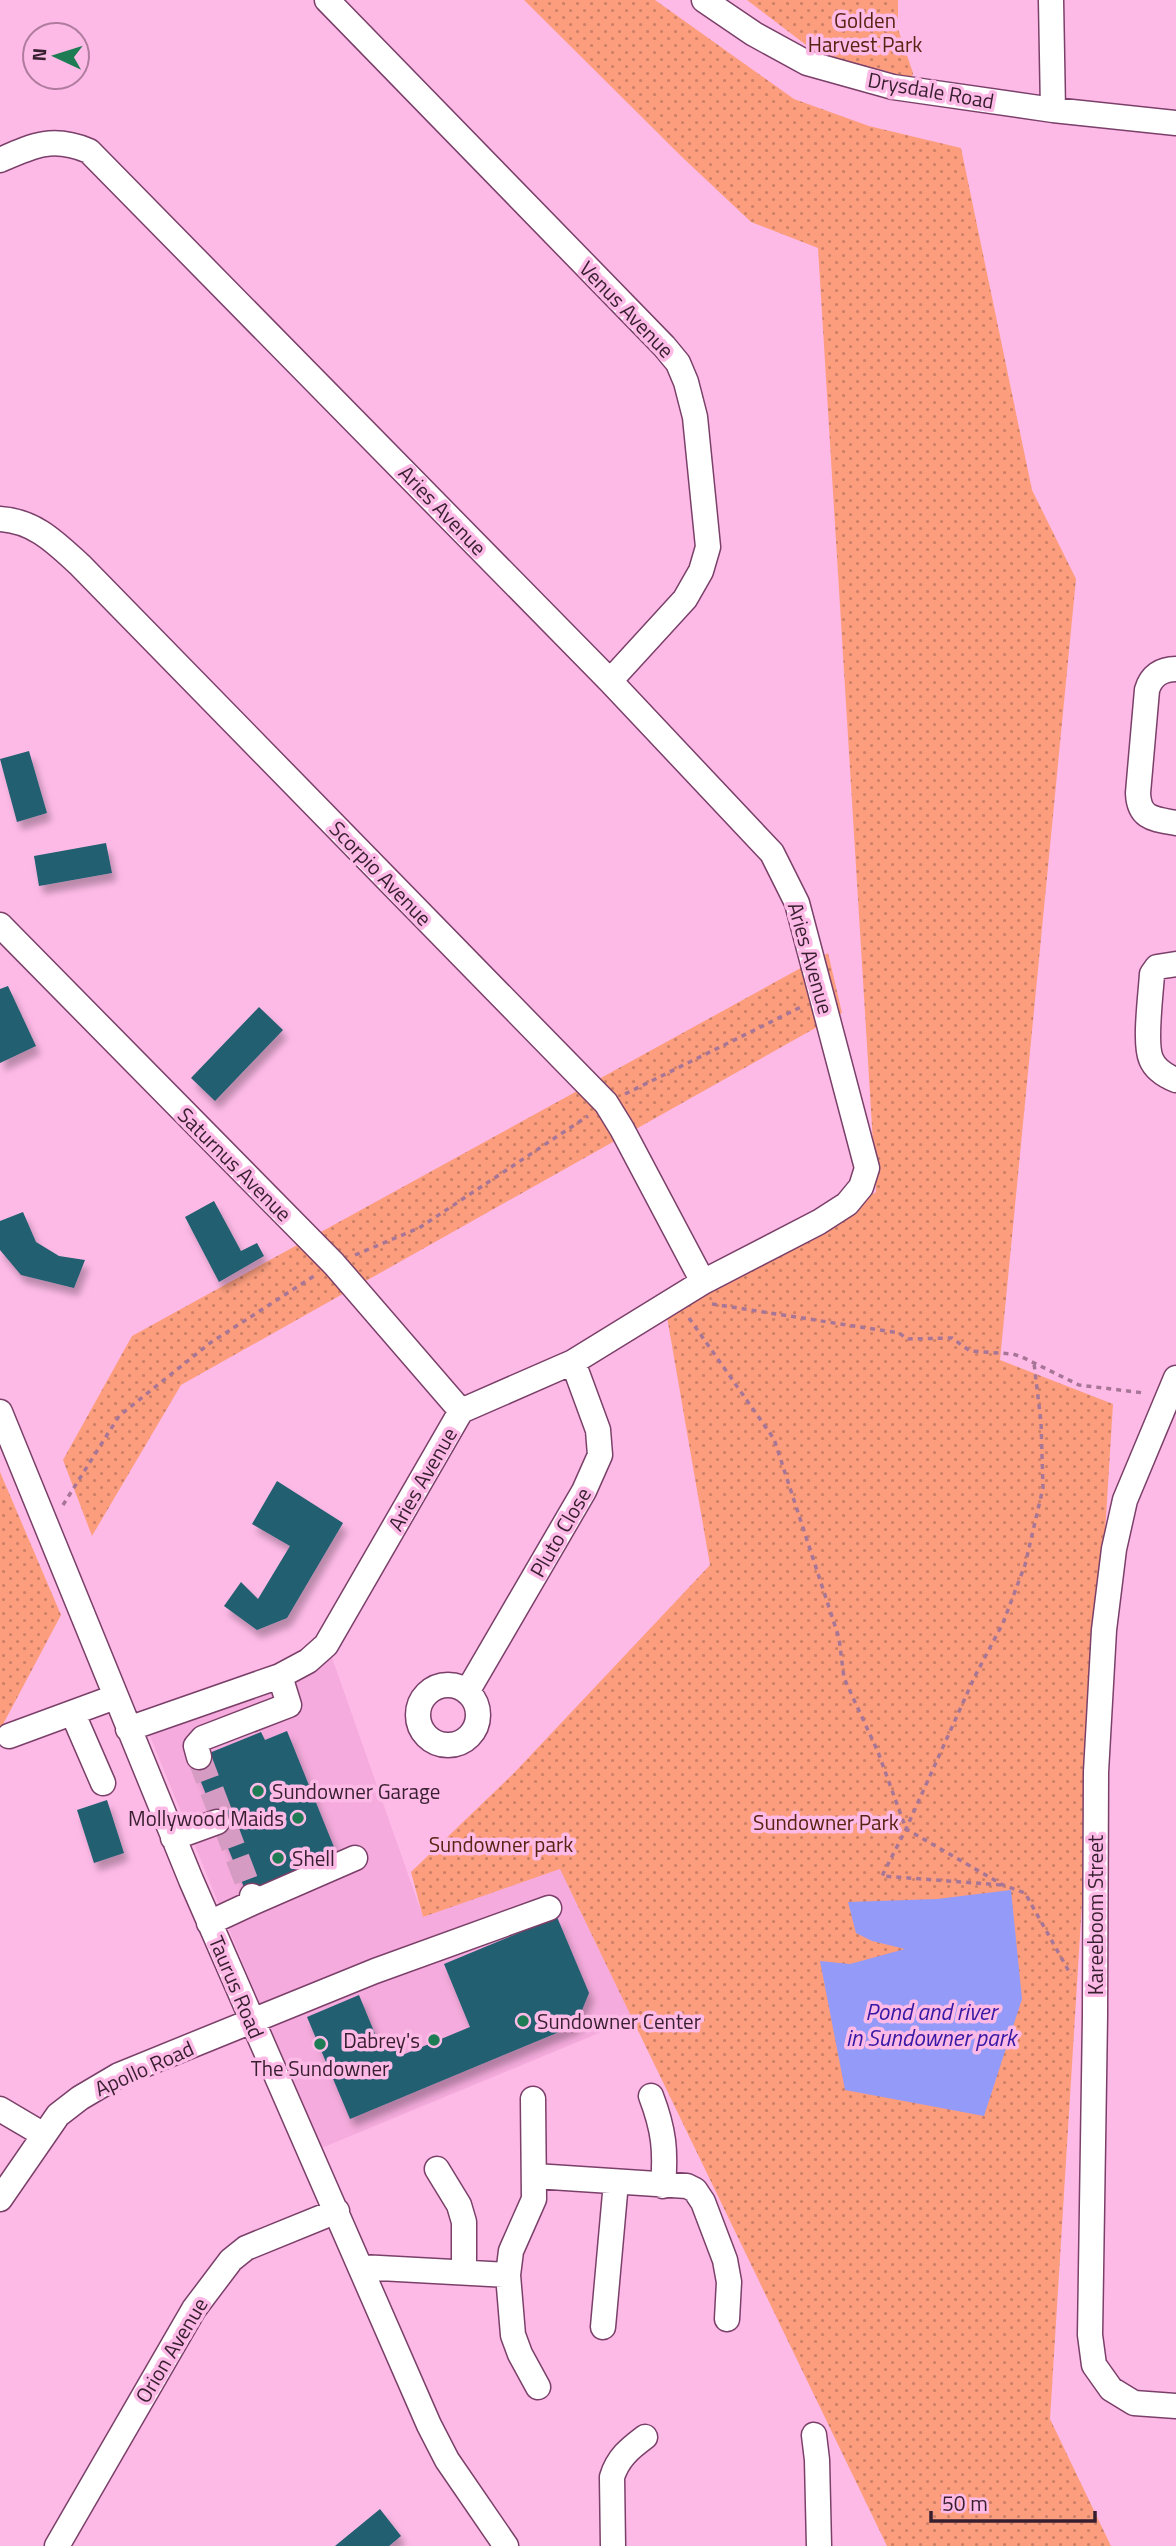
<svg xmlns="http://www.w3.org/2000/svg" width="1176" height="2546" viewBox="0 0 1176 2546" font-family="'Titillium Web',sans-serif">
  <defs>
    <pattern id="park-dots" width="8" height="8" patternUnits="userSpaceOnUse" patternTransform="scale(1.75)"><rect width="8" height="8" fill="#fc9e7e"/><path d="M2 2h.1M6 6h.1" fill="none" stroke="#cd8068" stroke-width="1.8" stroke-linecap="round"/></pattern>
    <filter id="shadow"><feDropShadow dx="4.5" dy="8" stdDeviation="3.5" flood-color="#0004"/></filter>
  </defs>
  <rect width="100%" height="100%" fill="#febae7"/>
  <path fill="#f5abdd" d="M329 1649 423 1917 560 1868 633 2019 319 2149 143 1719Z"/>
  <path fill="url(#park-dots)" d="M524 0H655L794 99 869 126 961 148 1032 490 1076 579 1000 1360 1113 1404 1050 2419 1111 2546H887L560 1869 423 1917 411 1872 514 1773 710 1565 667 1317 876 1192 818 248 751 222 682 157Z
    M747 0H898V29L913 73 912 78 818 54Z
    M828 953 842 1013 181 1385 92 1536 63 1460 132 1336Z
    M0 1472 61 1615 0 1730Z"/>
  <path fill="#949af8" d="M1011 1890 1022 1999 984 2116 845 2090 820 1961 850 1964 905 1949 872 1941 856 1933 848 1902 937 1899Z"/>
  <path fill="#205e6f" filter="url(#shadow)" d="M29 751 47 813 17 822 0 759Z
    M106 843 112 873 39 886 34 856Z
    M8 986 36 1046 0 1063V989Z
    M259 1007 283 1030 215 1101 191 1078Z
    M214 1201 241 1251 257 1243 264 1256 219 1282 185 1217Z
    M23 1212 36 1242 59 1256 85 1260 74 1288 21 1275 0 1250V1221Z
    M277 1481 343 1523 287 1618 257 1630 224 1606 241 1582 258 1599 290 1546 252 1524Z
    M287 1731 336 1852 316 1860 319 1868 248 1897 192 1760 261 1732 265 1740Z
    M107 1800 124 1853 94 1863 77 1810Z
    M557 1917 589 1993 576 2025 350 2119 307 2017 359 1995 380 2046 394 2040 400 2056 470 2027 444 1964Z
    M380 2509 401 2536 389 2546H335Z"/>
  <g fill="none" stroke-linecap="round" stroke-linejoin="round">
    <path stroke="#d69bc2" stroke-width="24" stroke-dasharray="24 12" stroke-linecap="butt" d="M199 1757 252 1896"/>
    <defs>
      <path id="minor" d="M327 0 664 346 678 363 686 382 695 417 708 547 701 571 685 599 610 681
        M704 0 754 34 807 63 893 87 1053 110 1176 123
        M1051 0 1053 110
        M0 160C34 145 53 136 89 151L610 681 772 853 797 903 867 1168 861 1187 847 1204 819 1222 703 1282 573 1362 461 1411 326 1645 308 1661 280 1676 128 1729
        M0 519C35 521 56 543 80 565L606 1103 622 1129 703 1282
        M1176 669C1161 669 1151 676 1147 690L1138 793C1139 819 1154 819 1176 823
        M0 925 334 1264 461 1411
        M1176 964 1157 967 1152 974C1151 993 1144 1043 1151 1059 1155 1069 1166 1076 1176 1080
        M1176 1378 1125 1500 1114 1549 1104 1630 1096 1772 1095 2016 1090 2335 1094 2365 1111 2389 1134 2403 1176 2406
        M0 1412 191 1880 429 2425 447 2460 506 2546
        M418 1715a30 30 0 1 1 60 0a30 30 0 1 1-60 0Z
        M467 1692 584 1491 600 1455 598 1430 573 1362
        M73 1714 103 1783
        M9 1736 115 1697
        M199 1757 196 1746 203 1738 289 1705 280 1676
        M173 1838 217 1822
        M252 1896 254 1902 355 1858
        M209 1923 254 1902
        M651 2096C664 2130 666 2151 663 2186
        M0 2109 44 2135
        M437 2169 459 2205 464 2222V2272
        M535 2176 687 2186 695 2190 703 2202 725 2260 729 2282 727 2319
        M0 2199 58 2115 80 2098 119 2075 375 1971 549 1908
        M361 2267 508 2275 513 2335 520 2354 538 2387
        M508 2275 511 2251 534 2199 533 2099
        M603 2327 616 2182
        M814 2435 817 2460 819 2546
        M57 2546 194 2309 231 2260 246 2248 337 2211
        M613 2546 612 2477C618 2458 629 2449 645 2437"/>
    </defs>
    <use href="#minor" stroke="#7a4069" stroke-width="27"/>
    <path stroke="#a77697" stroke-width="3.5" stroke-dasharray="5 5" stroke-linecap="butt" d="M625 1094 803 1006
      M355 1255 419 1228 588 1116
      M712 1304 899 1333 907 1339 952 1338 970 1351 1013 1354 1022 1357 1079 1385 1144 1393
      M689 1318 774 1439 839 1638 844 1678 878 1752 906 1829 1003 1885 1025 1893 1071 1975
      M63 1505 119 1416 210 1343 314 1276
      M1001 1885 882 1876 906 1829 975 1676 1003 1623 1025 1565 1043 1488 1041 1422 1034 1363"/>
    <use href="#minor" stroke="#fff" stroke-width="24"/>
  </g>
  <g fill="#1d7c53" stroke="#febae7" stroke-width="2.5">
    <circle cx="258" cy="1791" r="7"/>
    <circle cx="298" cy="1818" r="7"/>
    <circle cx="278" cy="1858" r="7"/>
    <circle cx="523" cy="2021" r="7"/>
    <circle cx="434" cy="2040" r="7"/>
    <circle cx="320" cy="2044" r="7"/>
  </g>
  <g text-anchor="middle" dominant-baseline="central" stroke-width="7" stroke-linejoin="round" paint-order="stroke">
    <g font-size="21" fill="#562412" stroke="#febae7">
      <text x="865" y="20">Golden<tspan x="865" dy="24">Harvest Park</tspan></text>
      <text x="826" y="1822">Sundowner Park</text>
      <text x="501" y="1844">Sundowner park</text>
    </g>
    <g font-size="21" fill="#381f30" stroke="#febae7">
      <text transform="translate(931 90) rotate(10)">Drysdale Road</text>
      <text transform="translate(627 309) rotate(46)">Venus Avenue</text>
      <text transform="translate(443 510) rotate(46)">Aries Avenue</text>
      <text transform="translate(381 873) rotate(46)">Scorpio Avenue</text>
      <text transform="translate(811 958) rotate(74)">Aries Avenue</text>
      <text transform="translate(235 1164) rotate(45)">Saturnus Avenue</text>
      <text transform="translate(422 1479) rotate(-60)">Aries Avenue</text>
      <text transform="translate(560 1532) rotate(-60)">Pluto Close</text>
      <text transform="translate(1095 1915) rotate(-90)">Kareeboom Street</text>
      <text transform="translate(237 1987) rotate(67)">Taurus Road</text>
      <text transform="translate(144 2068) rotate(-24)">Apollo Road</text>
      <text transform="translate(171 2350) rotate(-59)">Orion Avenue</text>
    </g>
    <g font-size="21" fill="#381f30" stroke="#febae7" text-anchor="start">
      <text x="272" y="1791">Sundowner Garage</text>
      <text x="284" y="1818" text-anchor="end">Mollywood Maids</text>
      <text x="292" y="1858">Shell</text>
      <text x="537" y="2021">Sundowner Center</text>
      <text x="420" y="2040" text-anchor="end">Dabrey's</text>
      <text x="320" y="2068" text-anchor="middle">The Sundowner</text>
    </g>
    <g font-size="23" font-style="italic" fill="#3518a3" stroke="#febae7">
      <text x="931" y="2011">Pond and river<tspan x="931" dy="26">in Sundowner park</tspan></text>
    </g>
  </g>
  <g transform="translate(56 56) rotate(274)"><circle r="33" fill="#febae7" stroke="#af7c9e" stroke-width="2"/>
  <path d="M0-5L12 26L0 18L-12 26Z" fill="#1d7c53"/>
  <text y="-10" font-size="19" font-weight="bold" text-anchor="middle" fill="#381f30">N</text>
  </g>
  <path d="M931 2511v10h164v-10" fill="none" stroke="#381f30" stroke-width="3.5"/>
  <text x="942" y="2511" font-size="21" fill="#381f30" stroke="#febae7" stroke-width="5" paint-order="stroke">50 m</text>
</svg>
